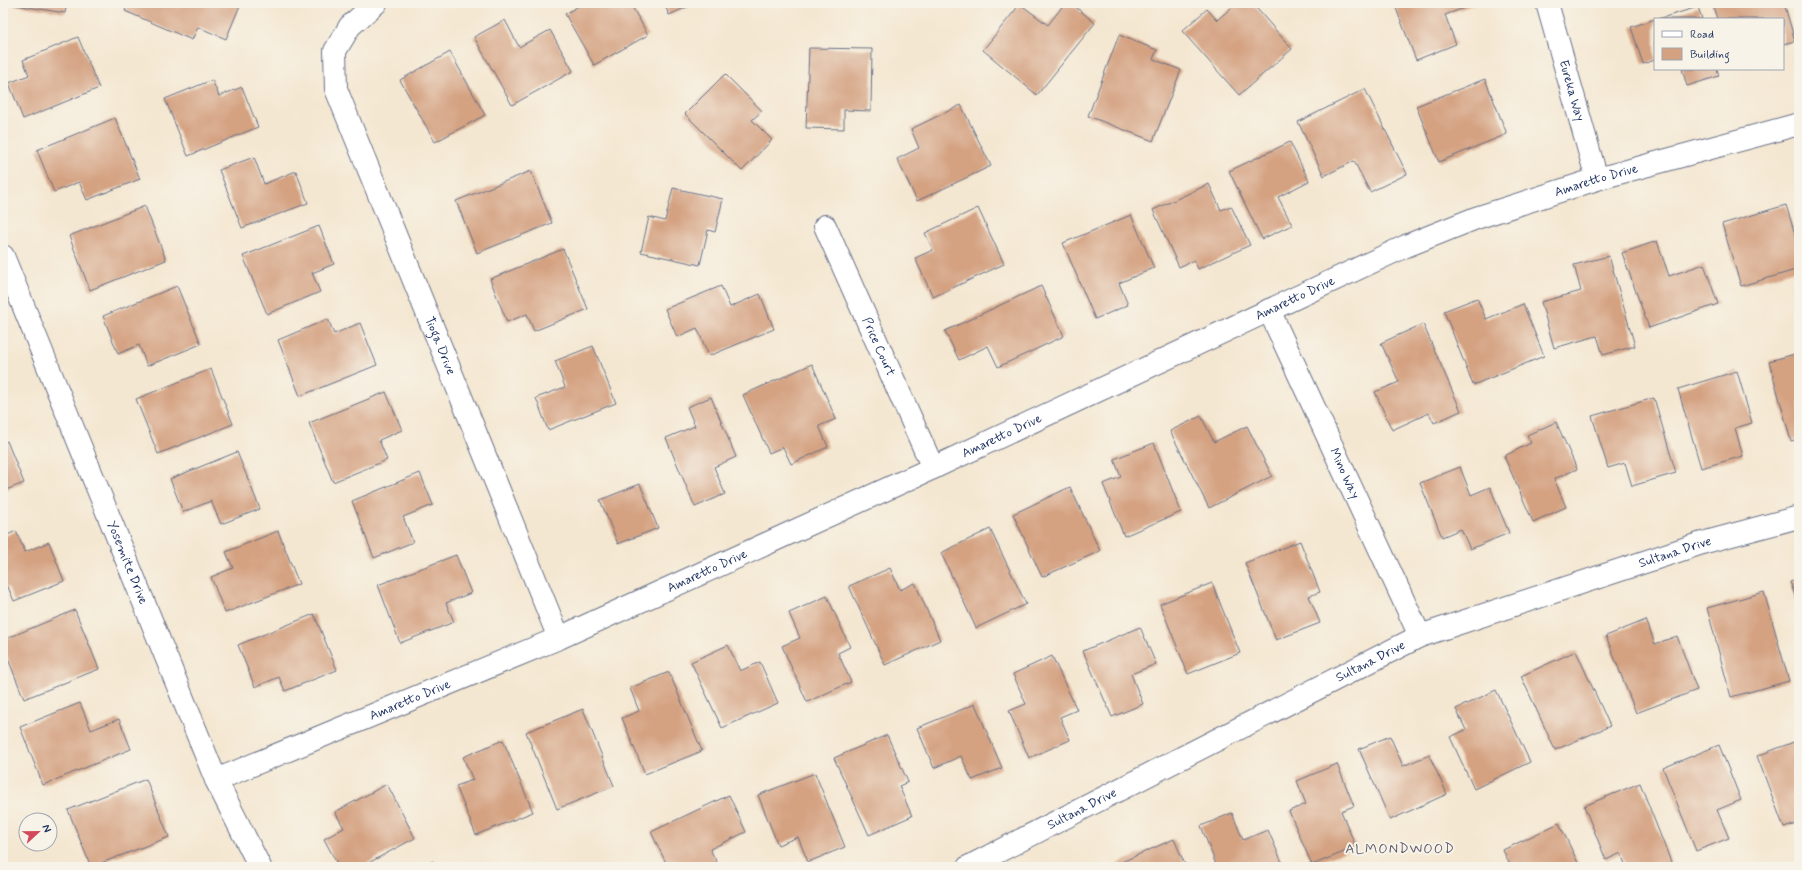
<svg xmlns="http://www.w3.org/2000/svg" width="1802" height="870" viewBox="0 0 1802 870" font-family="Mynerve,sans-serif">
  <rect width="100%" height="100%" fill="#f7f3e8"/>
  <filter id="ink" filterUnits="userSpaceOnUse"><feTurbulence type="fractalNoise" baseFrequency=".025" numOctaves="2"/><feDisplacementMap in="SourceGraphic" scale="8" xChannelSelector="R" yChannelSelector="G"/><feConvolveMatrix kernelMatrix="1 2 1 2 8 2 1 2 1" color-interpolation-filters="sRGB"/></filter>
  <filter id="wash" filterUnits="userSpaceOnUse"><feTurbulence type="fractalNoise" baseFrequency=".012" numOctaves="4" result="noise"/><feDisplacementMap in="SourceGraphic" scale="16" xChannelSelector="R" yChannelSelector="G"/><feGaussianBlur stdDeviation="0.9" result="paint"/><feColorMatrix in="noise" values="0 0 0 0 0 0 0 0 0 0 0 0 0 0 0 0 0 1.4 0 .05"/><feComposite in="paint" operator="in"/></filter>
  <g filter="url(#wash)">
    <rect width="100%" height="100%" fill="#f4e7d1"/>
    <g id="blocks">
      <path fill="#d4a181" d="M3 3H67L65 13Z
        M128 3H241L226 39 198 27 192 40 125 11Z
        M582 3H630L648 35 594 65 565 14 582 4Z
        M664 3H696L669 15Z
        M1065 3H1071L1095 23 1037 95 983 50 1020 4 1048 25Z
        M1237 3H1252L1292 49 1239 95 1182 31 1207 9 1217 20Z
        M1394 3H1474L1475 4 1445 15 1456 44 1416 60Z
        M1712 3H1784L1795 41 1783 44V19H1717Z
        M1698 7 1702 19H1658Z
        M1655 19V60L1643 64 1631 27Z
        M505 20 519 47 550 30 573 71 512 105 474 37Z
        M1119 35 1157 50 1153 59 1181 70 1153 141 1088 116Z
        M78 37 99 88 23 119 9 83 29 75 23 60Z
        M809 48 872 49 871 111 844 110V129L806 128Z
        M450 52 485 115 435 142 400 80Z
        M1682 69H1717L1719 76 1687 86Z
        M725 74 762 111 752 120 772 140 742 171 685 114Z
        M1485 79 1507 134 1439 162 1416 106Z
        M212 80 219 96 242 87 258 127 188 156 165 99Z
        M1365 89 1407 174 1370 192 1354 161 1324 176 1298 122Z
        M961 105 991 166 917 201 897 159 919 148 911 129Z
        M115 118 140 179 87 200 79 182 54 192 37 150Z
        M1290 142 1309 181 1278 197 1292 225 1262 239 1229 171Z
        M254 157 264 184 296 171 308 203 242 228 219 170Z
        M531 171 552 223 477 253 456 201Z
        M1209 184 1221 210 1231 206 1250 245 1198 269 1194 260 1179 267 1153 210Z
        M673 188 723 199 715 232 708 230 700 265 641 252 649 217 665 221Z
        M1786 205 1799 247V269L1741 286 1722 224Z
        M145 206 166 260 90 290 69 236Z
        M978 208 1004 264 933 297 915 258 933 250 925 233Z
        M1131 215 1154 268 1119 283 1128 305 1095 319 1063 243Z
        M319 226 334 264 312 273 320 292 267 314 243 256Z
        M1657 241 1669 276 1704 264 1718 304 1649 328 1622 253Z
        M563 249 588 309 534 331 527 314 507 322 490 279Z
        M1609 256 1635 346 1603 355 1597 336 1554 348 1541 302 1581 291 1574 265Z
        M177 286 201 344 147 366 139 345 118 354 103 316Z
        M721 286 730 307 760 294 774 329 709 356 697 328 677 337 665 309Z
        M1041 286 1064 336 998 367 988 346 959 360 945 331Z
        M1477 298 1486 319 1523 304 1544 356 1473 385 1444 311Z
        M328 319 334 334 360 323 377 365 300 396 278 340Z
        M1423 324 1461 411 1434 423 1429 413 1392 430 1375 392 1399 382 1381 343Z
        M593 346 616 403 548 430 536 398 565 387 555 361Z
        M1799 353V439L1791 441 1769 361Z
        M812 364 836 419 819 426 828 447 791 464 783 447 769 453 743 395Z
        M211 369 233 424 158 454 136 399Z
        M1737 371 1752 423 1735 428 1743 456 1701 468 1678 389Z
        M386 392 402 430 379 440 387 460 333 482 309 423Z
        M711 397 736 457 714 467 725 494 695 507 666 438 695 426 687 407Z
        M1654 398 1676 473 1632 486 1625 463 1608 468 1592 416Z
        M1201 416 1214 442 1247 426 1272 476 1209 508 1170 431Z
        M1556 422 1577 469 1554 479 1566 507 1533 522 1504 456 1531 443 1527 435Z
        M7 441 24 483 3 491V443Z
        M1154 443 1181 512 1124 536 1103 484 1121 477 1114 459Z
        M237 452 260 509 221 524 211 501 183 512 170 479Z
        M1460 467 1471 495 1490 487 1509 533 1470 549 1461 529 1442 537 1420 483Z
        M420 473 433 505 403 517 413 542 374 558 352 501Z
        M640 484 658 528 618 544 600 500Z
        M1070 487 1100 551 1042 577 1013 514Z
        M990 529 1026 604 976 628 941 553Z
        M16 531 25 552 49 542 64 581 14 601 8 587 3 589V537Z
        M278 531 299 584 225 613 211 577 233 568 226 552Z
        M1300 541 1320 592 1309 596 1320 623 1276 640 1245 563Z
        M456 555 471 593 446 603 454 622 400 643 378 585Z
        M890 568 900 590 915 583 940 640 885 665 849 586Z
        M1799 579V606L1790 582Z
        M1212 583 1240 653 1188 674 1160 604Z
        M1764 592 1789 681 1731 697 1707 608Z
        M827 596 850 647 838 653 851 682 807 702 782 646 800 638 789 613Z
        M75 610 99 669 24 699 3 646V640Z
        M314 614 337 670 285 691 279 677 255 687 238 645Z
        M1646 620 1655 644 1677 636 1697 690 1636 713 1606 636Z
        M1140 627 1156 664 1131 674 1143 704 1112 717 1083 651Z
        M728 645 740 671 760 662 778 703 722 728 691 662Z
        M1576 651 1610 726 1555 750 1521 676Z
        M1052 656 1077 710 1060 717 1070 740 1029 758 1009 711 1026 704 1013 674Z
        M669 672 702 751 645 774 622 718 639 711 630 688Z
        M1496 690 1530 762 1474 789 1450 737 1466 730 1456 709Z
        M80 703 91 730 119 719 131 749 43 785 20 727Z
        M975 704 1002 768 972 780 961 756 934 768 917 728Z
        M583 709 614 786 557 809 526 732Z
        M887 735 908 782 899 786 912 816 869 835 834 758Z
        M1390 736 1403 766 1429 755 1447 794 1390 820 1359 749Z
        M503 740 533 812 476 835 456 786 473 780 463 757Z
        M1799 740V823L1784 828 1757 756Z
        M1719 745 1741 800 1717 810 1729 838 1696 851 1663 768Z
        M1337 764 1354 806 1341 811 1356 847 1312 865 1289 811 1306 804 1297 781Z
        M815 773 845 847 808 862 798 837 778 845 758 795Z
        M146 779 169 837 91 867 68 810Z
        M1640 783 1671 862 1660 867H1626L1621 853 1606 860 1584 806Z
        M387 784 415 838 361 867H339L324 839 344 828 335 812Z
        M729 795 746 832 710 849 719 867H668L651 832Z
        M1232 813 1243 840 1268 830 1284 867H1217L1201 826Z
        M1559 823 1580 867H1511L1503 850Z
        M1174 839 1186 867H1119L1117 864Z
        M433 861 437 867H424Z"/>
    </g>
  </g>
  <g filter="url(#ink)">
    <use href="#blocks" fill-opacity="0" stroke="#676f86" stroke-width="1"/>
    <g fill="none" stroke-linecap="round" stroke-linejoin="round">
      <defs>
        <g id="minor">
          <path id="s1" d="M376 3 350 26 335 51 336 89 559 638"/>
          <path id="s2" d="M1547 3 1597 179"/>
          <path id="s3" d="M825 226 933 468"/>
          <path id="s4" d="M3 256 216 780 260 867"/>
          <path id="s5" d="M1269 310 1420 636"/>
          <path id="s6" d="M216 780 559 638 933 468 1406 246 1476 218 1597 179 1799 124"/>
          <path id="s7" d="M968 867 1420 636 1702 543 1799 517"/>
        </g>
      </defs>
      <use href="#minor" stroke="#676f86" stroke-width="24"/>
      <use href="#minor" stroke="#fff" stroke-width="22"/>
    </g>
  </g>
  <g text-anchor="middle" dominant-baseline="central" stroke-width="4" stroke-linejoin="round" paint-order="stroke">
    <g font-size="13" fill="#1b2f5e" stroke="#f7f3e8">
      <text stroke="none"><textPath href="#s2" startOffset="91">Eureka Way</textPath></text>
      <text stroke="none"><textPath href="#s6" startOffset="1506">Amaretto Drive</textPath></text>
      <text stroke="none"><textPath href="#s6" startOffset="1182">Amaretto Drive</textPath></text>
      <text stroke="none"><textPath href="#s1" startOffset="379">Tioga Drive</textPath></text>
      <text stroke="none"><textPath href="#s3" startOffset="132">Price Court</textPath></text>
      <text stroke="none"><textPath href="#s6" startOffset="858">Amaretto Drive</textPath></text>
      <text stroke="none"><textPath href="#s5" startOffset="180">Mino Way</textPath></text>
      <text stroke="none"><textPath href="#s7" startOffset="776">Sultana Drive</textPath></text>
      <text stroke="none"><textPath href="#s4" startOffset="331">Yosemite Drive</textPath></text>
      <text stroke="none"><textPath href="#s6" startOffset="534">Amaretto Drive</textPath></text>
      <text stroke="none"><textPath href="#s7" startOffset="452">Sultana Drive</textPath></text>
      <text stroke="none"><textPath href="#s6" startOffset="210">Amaretto Drive</textPath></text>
      <text stroke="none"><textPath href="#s7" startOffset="128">Sultana Drive</textPath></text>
    </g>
    <g font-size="14" letter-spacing="1" fill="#5c576a" stroke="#f7f3e8">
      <text x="1400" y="849">ALMONDWOOD</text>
    </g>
  </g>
  <rect width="1802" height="870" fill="none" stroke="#f7f3e8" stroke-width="16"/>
  <rect x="1654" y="18" width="130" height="52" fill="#f7f3e8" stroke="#9fa5b1"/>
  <rect x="1662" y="31" width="20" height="6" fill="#ffffff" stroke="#9fa5b1"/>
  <text x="1690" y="38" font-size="12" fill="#1b2f5e">Road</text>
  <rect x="1662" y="48" width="20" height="12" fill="#d4a181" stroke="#9fa5b1"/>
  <text x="1690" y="58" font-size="12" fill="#1b2f5e">Building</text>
  <g transform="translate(38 832) rotate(68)"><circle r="19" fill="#f7f3e8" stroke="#9fa5b1"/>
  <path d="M0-3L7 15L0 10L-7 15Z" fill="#d1495b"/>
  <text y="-6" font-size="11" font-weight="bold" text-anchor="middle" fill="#1b2f5e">N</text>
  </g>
</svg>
